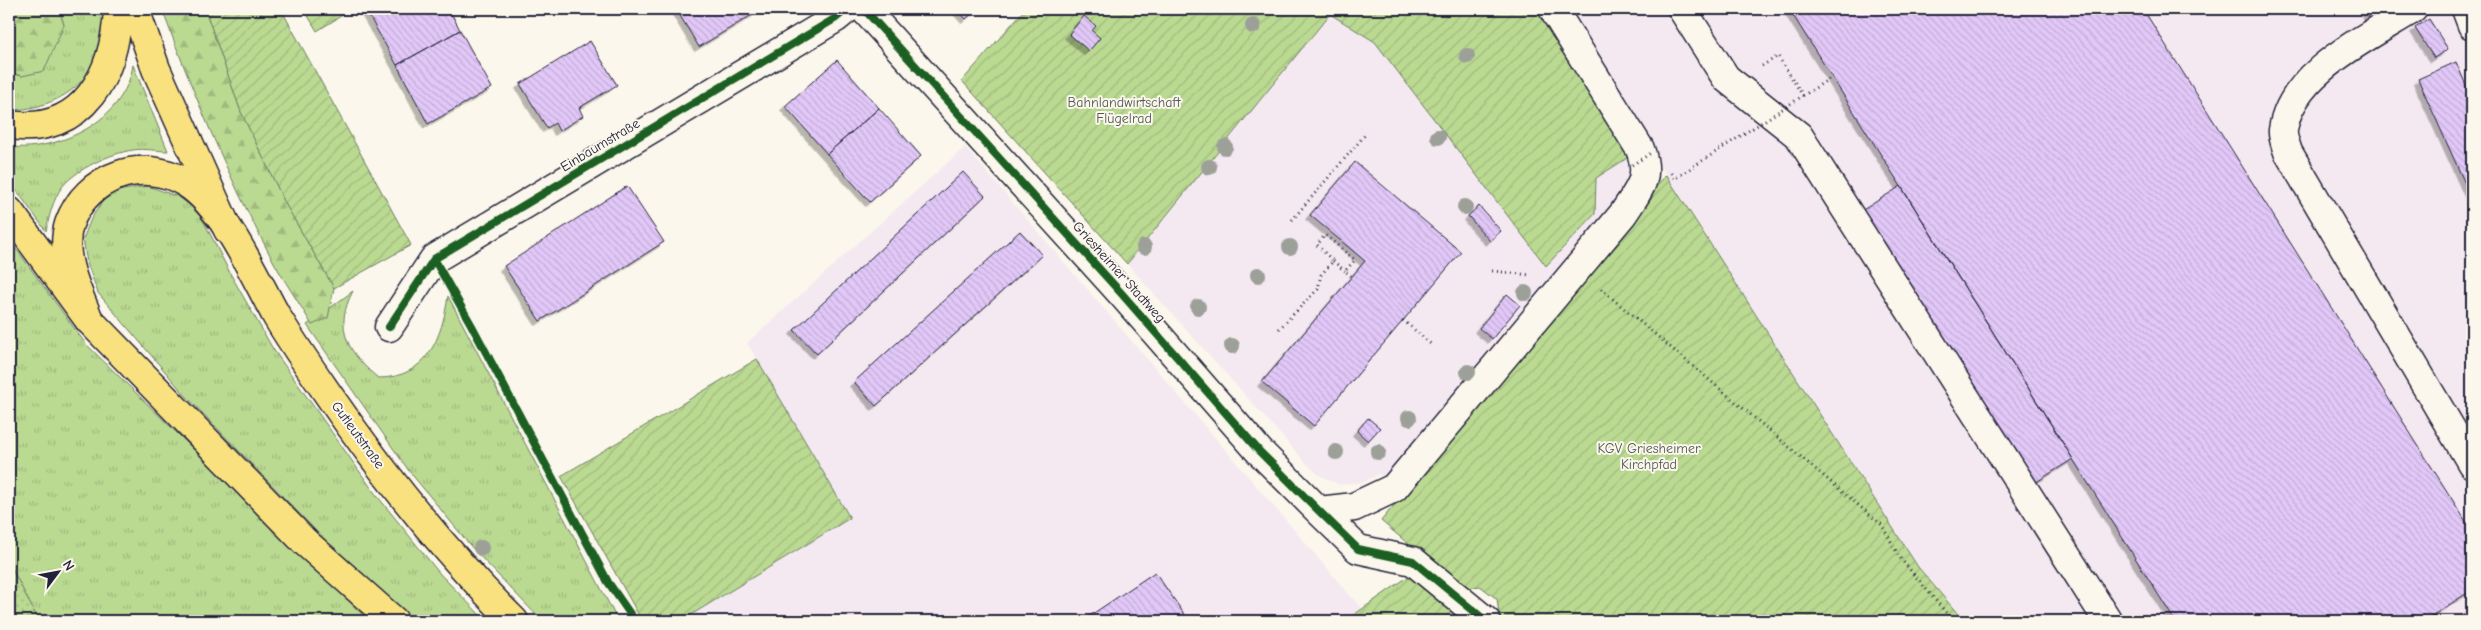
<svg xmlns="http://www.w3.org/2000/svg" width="2481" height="630" viewBox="0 0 2481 630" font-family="'Comic Neue',sans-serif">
  <defs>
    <pattern id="grass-tufts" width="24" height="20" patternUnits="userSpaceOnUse" patternTransform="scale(1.25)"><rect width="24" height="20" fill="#bad991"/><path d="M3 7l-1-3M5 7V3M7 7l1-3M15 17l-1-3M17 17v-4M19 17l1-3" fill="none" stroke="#a0ba7e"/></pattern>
    <pattern id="forest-firs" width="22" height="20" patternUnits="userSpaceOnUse" patternTransform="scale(1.25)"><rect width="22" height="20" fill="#bad991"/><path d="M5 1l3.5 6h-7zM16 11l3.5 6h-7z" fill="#a0ba7e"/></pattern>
    <pattern id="park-dots" width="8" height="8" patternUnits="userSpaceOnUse" patternTransform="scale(1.25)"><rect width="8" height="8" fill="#bad991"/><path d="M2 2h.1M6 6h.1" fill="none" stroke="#a0ba7e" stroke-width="1.8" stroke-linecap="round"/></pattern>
    <pattern id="garden-furrows" width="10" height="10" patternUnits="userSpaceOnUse" patternTransform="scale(1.25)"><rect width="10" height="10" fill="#bad991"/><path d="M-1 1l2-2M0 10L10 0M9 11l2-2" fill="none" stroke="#a0ba7e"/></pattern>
    <pattern id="building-back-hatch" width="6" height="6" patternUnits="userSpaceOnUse" patternTransform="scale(1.25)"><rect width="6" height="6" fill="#e2c8f8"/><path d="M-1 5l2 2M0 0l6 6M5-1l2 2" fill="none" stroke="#c2acd6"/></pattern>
    <filter id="shadow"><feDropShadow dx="-4.5" dy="4.5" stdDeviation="0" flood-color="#0004"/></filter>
  </defs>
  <rect width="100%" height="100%" fill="#fbf7ec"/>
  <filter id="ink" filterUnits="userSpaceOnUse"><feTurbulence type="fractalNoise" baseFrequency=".02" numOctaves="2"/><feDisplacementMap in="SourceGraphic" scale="10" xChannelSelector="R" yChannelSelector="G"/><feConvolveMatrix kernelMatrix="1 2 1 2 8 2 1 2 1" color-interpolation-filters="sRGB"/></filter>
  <g filter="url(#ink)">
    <path fill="#f4e9f0" d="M1564 9H2472V621H1966L1918 567 1666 175Z
      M1330 14 1375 42 1546 266 1595 214 1596 178 1635 153 1644 168 1388 481 1379 474 1364 482 1340 485 1319 475 1308 465 1127 264Z
      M965 147 1362 609 1344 621H681L850 518 747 343Z"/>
    <path fill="url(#grass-tufts)" stroke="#6e7e66" d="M59 9H106C104 22 103 38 99 51 87 90 48 110 9 110V72L22 76 64 25Z
      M133 65 168 151C157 151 144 148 133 150 111 153 76 169 62 187 53 199 49 217 46 231L9 180V147C61 151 124 121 133 65Z
      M148 186 179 197 192 207 203 220 231 275 273 349 374 492 440 574 486 621H415L318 533 185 395 98 293 87 263 83 239 91 219 102 202 116 191Z
      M9 239 85 343 369 621H39L9 563Z
      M353 291C333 328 348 353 378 378 427 378 442 338 448 296L618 621H542L474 550 409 471 307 325Z"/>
    <path fill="url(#forest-firs)" stroke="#6e7e66" d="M9 9H59L64 25 44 71 22 76 9 72Z
      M162 9H205L241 112 286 205 334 288 328 318 312 325C299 302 283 280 271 257 228 177 193 93 162 9Z"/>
    <path fill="url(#park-dots)" stroke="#6e7e66" d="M9 563 39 621H9Z"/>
    <path fill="url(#garden-furrows)" stroke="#6e7e66" d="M205 9H281L411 245 334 288 286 205 241 112Z
      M304 9H352L317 31Z
      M1025 9H1544L1635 153 1596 178 1595 214 1546 266 1375 42 1330 14 1127 264 962 81Z
      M1666 175 1918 567 1964 621H1500L1497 599 1480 586 1462 589 1381 521 1576 283 1582 284 1593 271 1591 264Z
      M757 359 850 518 681 621H642L561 476Z
      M1412 574 1468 621H1345Z"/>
    <path fill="url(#building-back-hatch)" stroke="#22223b" filter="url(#shadow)" d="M365 9H449L460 30 397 65Z
      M676 9H759L760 10 699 47Z
      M957 9H977L966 19Z
      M1789 9H2143L2472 531V590L2424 621H2175Z
      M2364 9H2386L2370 19Z
      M1084 16 1096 26 1092 31 1100 38 1089 51 1069 34Z
      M2429 19 2448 49 2434 58 2415 28Z
      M460 30 492 88 428 124 397 65Z
      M590 41 617 85 579 108 583 116 559 131 555 123 547 128 520 84Z
      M837 60 879 108 827 154 785 106Z
      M2456 62 2472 99V199L2418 79Z
      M879 108 921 156 870 202 827 154Z
      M1355 162 1461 252 1314 426 1262 382 1365 261 1310 215Z
      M963 172 985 196 817 354 794 330Z
      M627 186 664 242 540 321 504 266Z
      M1901 186 2073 459 2030 486 1858 213Z
      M1479 206 1501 231 1490 241 1468 216Z
      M1020 231 1042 255 876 406 854 382Z
      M1507 294 1520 305 1492 339 1479 328Z
      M1368 418 1380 428 1368 441 1357 431Z
      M1155 572 1189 621H1082Z"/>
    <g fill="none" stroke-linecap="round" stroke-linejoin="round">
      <defs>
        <path id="minor" d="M864 9 1122 294 1259 451 1319 511 1358 549 1413 561 1486 621
          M1682 9 1726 78 1799 136 2108 621
          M2413 9C2369 37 2291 72 2283 130 2282 137 2286 145 2288 152L2472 464
          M2466 9 2472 25
          M389 327 434 259 836 18 847 9
          M1319 511 1354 507 1394 488 1623 214C1639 189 1651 179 1640 149L1553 9"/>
        <path id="major" d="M394 621 305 542 89 320C78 292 59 255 69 224 86 176 143 156 186 183 225 207 255 278 277 317 293 344 312 371 330 397 385 477 446 553 514 621"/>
        <path id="highway" d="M135 9 156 69 228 230
          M9 125C84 136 115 73 118 9
          M9 211 89 320"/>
      </defs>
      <use href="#minor" stroke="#22223b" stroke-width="31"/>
      <use href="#major" stroke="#22223b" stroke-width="31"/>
      <use href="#highway" stroke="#22223b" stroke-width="31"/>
      <path stroke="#22223b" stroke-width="3" stroke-dasharray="1 4" stroke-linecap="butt" d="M1762 66 1778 56 1803 96
        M1292 220 1365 135
        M1333 261 1345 271
        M1492 271 1531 275
        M1601 289 1882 525 1900 558 1953 621
        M1403 320 1432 345
        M1279 329 1318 289 1321 275 1333 261 1317 245 1325 235 1355 260 1345 271 1351 276"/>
      <use href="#minor" stroke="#fbf7ec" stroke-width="28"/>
      <use href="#major" stroke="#fae180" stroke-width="28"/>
      <use href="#highway" stroke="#fae180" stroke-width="28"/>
      <path stroke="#22223b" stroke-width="3" stroke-dasharray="1 4" stroke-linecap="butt" d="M1632 165 1651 153
        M1671 173 1674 179 1832 77"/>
      <defs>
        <path id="cycleway" d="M864 9 1122 294 1259 451 1319 511 1358 549 1413 561 1486 621
          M434 259 472 326 608 582 635 621
          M389 327 434 259 836 18 847 9"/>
      </defs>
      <use href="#cycleway" stroke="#fbf7ec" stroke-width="11"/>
      <use href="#cycleway" stroke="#1b5e20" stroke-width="8"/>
    </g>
    <g fill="#9da099">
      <circle cx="1253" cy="26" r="8"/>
      <circle cx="1467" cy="56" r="8"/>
      <circle cx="1438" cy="137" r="8"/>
      <circle cx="1225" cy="147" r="8"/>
      <circle cx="1209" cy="167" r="8"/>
      <circle cx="1465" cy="207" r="8"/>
      <circle cx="1144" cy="247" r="8"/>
      <circle cx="1290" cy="247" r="8"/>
      <circle cx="1258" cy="275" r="8"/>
      <circle cx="1525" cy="293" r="8"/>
      <circle cx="1198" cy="307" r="8"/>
      <circle cx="1232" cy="346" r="8"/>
      <circle cx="1468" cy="372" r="8"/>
      <circle cx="1409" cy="418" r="8"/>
      <circle cx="1336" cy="452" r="8"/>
      <circle cx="1378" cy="452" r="8"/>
      <circle cx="481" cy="548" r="8"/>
    </g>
  </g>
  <g text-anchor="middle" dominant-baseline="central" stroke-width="4" stroke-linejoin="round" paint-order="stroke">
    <g font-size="14" fill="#505955" stroke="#fbf7ec">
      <text x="1124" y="102">Bahnlandwirtschaft<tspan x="1124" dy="16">Flügelrad</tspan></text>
      <text x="1649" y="448">KGV Griesheimer<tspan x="1649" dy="16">Kirchpfad</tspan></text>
    </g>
    <g font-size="14" fill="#22223b" stroke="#fbf7ec">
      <text transform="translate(600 145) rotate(-31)">Einbaumstraße</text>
      <text transform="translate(1119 272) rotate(48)">Griesheimer Stadtweg</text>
      <text transform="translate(358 435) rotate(54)">Gutleutstraße</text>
    </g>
  </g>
  <rect width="2481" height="630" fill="none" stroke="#fbf7ec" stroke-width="30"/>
  <rect x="15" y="15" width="2451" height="600" fill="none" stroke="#22223b" stroke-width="2" filter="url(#ink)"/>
  <g transform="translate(58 572) rotate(58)" stroke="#fbf7ec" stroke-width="4" paint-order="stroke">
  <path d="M0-4L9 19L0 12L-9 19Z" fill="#22223b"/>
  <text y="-8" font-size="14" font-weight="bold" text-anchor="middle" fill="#22223b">N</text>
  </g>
</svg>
